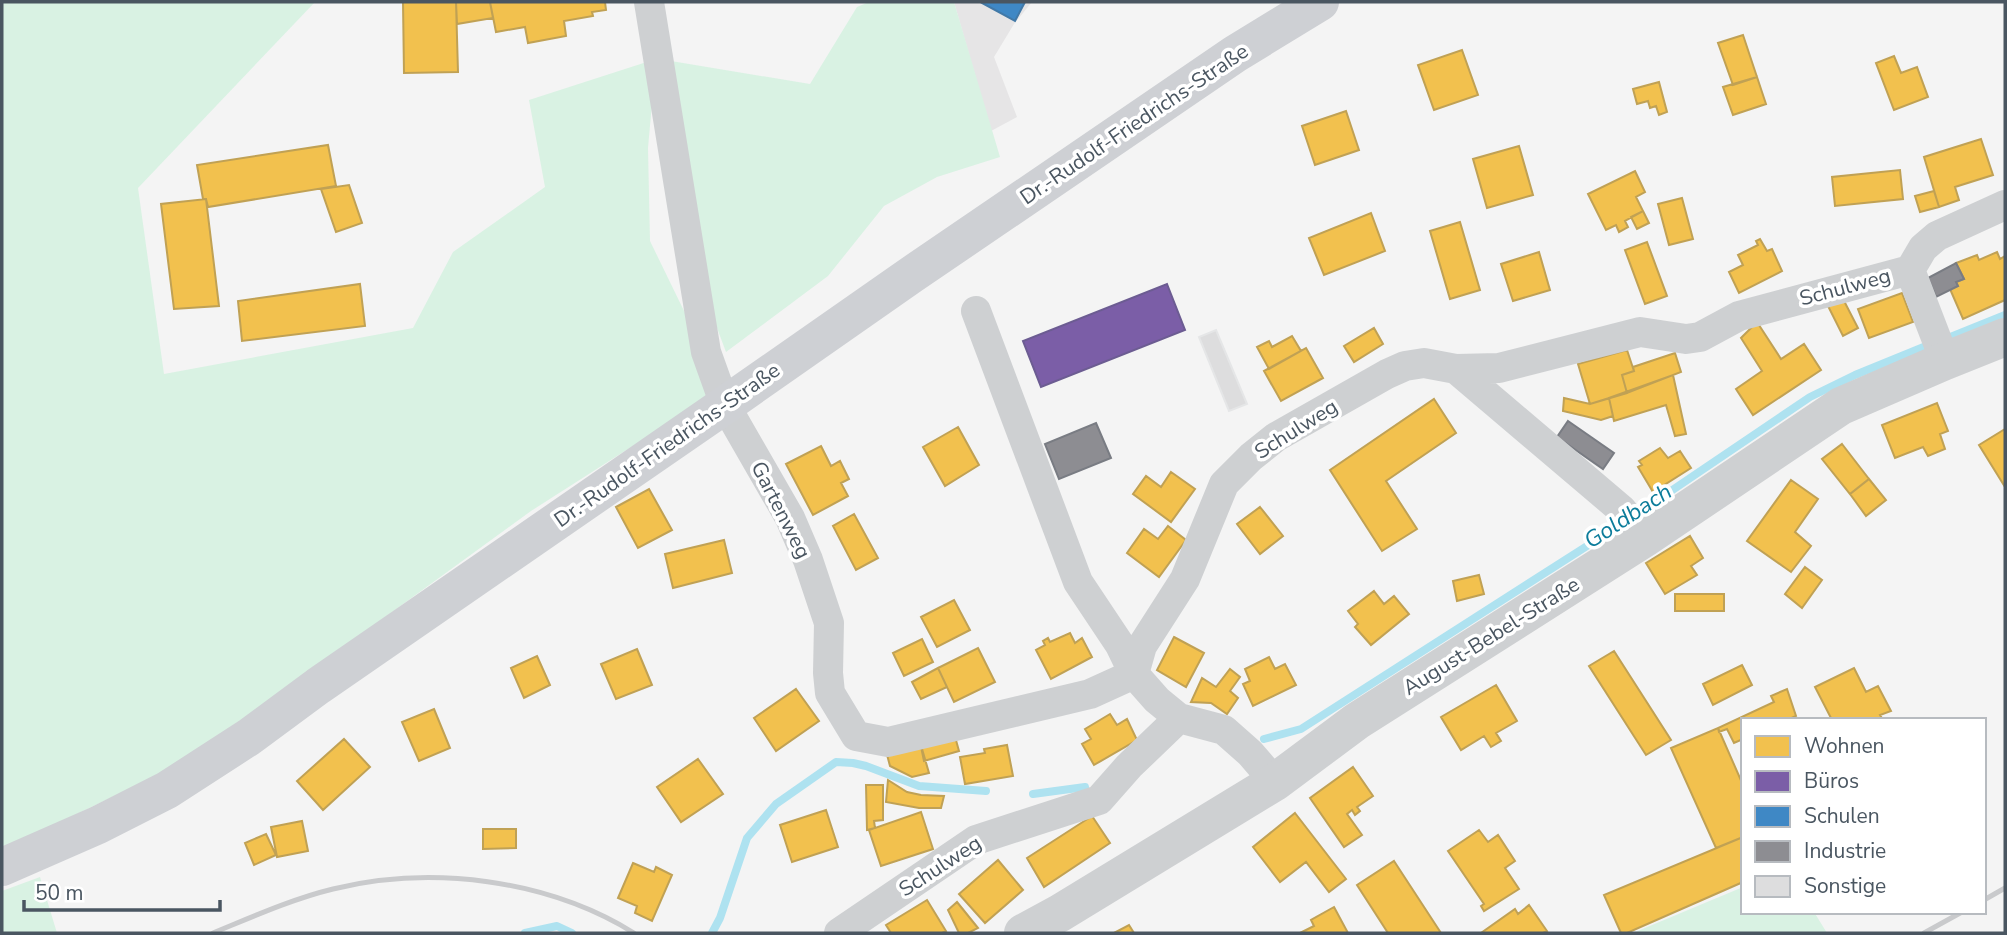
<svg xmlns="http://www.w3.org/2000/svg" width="2007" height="935" viewBox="0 0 2007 935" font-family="'Nunito Sans',sans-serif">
  <rect width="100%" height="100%" fill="#f4f4f4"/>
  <path fill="#e6e5e6" d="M954 2H1032L1014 24 994 57 1017 117 991 131Z"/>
  <path fill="#d9f2e3" d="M2 2H315L138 188 164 374 413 328 453 252 545 187 529 100 656 59 648 148 650 241 704 352 714 394 531 511 274 698 158 775 2 850Z
    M869 2H954L1000 157 937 177 884 206 828 276 726 352 714 320 671 61 810 84 857 7Z
    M40 877 57 933H2V891Z
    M1743 887V912H1814L1827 933H1633Z"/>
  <path fill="#f2c14e" stroke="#c0a154" stroke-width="2" d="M403 2H456L458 72 404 73Z
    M456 2H490L493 18 457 24Z
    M490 2H605L606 10 592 12 593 16 564 21 566 36 528 43 525 27 496 32Z
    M1743 35 1757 77 1733 85 1718 43Z
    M1462 50 1478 95 1434 110 1418 65Z
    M1894 56 1901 73 1917 67 1928 97 1894 110 1876 63Z
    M1757 77 1766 104 1733 115 1723 87Z
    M1659 82 1667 112 1659 115 1656 106 1650 108 1648 101 1637 104 1633 89Z
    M1346 111 1359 150 1315 165 1302 126Z
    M1981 139 1993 175 1955 187 1959 200 1939 207 1924 157Z
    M328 145 336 186 208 207 206 199H203L197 165Z
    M1519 146 1533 195 1487 208 1473 159Z
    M1900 170 1903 199 1835 206 1832 177Z
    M1635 171 1645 192 1636 197 1643 211 1625 221 1628 227 1619 232 1616 225 1606 230 1588 194Z
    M349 185 362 223 336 232 321 189Z
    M1934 191 1939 207 1920 212 1915 196Z
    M1682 198 1693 239 1669 245 1658 204Z
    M206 199 219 306 174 309 161 204Z
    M1643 211 1649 223 1637 229 1631 217Z
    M1371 213 1385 251 1324 275 1309 238Z
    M1460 222 1480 290 1450 299 1430 231Z
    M1760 239 1767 251 1772 249 1782 271 1739 293 1729 272 1743 265 1738 255 1758 245 1756 241Z
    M1647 242 1667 296 1645 304 1625 250Z
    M1539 252 1550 290 1513 301 1501 264Z
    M1997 252 2000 259 2005 256V300L1963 319 1950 289 1958 286 1956 282 1964 279 1956 263 1977 255 1979 260Z
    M360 284 365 326 242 341 238 301Z
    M1902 293 1913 322 1869 338 1858 309Z
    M1842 297 1858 328 1843 336 1827 304Z
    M1757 322 1781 359 1804 344 1821 370 1753 415 1736 389 1762 371 1741 338Z
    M1374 328 1383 344 1354 362 1344 346Z
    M1292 336 1301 351 1269 369 1257 347 1269 341 1272 347Z
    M1306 348 1323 378 1281 401 1264 371Z
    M1627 350 1634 371 1622 375 1627 393 1590 404 1578 364Z
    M1675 353 1681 372 1627 393 1622 375 1634 371 1633 367Z
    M1673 375 1686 434 1675 436 1666 405 1614 421 1609 398Z
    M1564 398 1590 404 1609 398 1613 416 1601 420 1563 411Z
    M1434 399 1456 433 1386 481 1417 529 1382 551 1330 470Z
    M1937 403 1948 431 1940 434 1945 449 1928 456 1923 447 1895 458 1882 425Z
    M958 427 979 465 945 486 923 447Z
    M2005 429V487L1979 445Z
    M1842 444 1869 479 1850 494 1822 459Z
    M821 446 831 466 840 461 849 479 841 483 848 496 813 515 786 464Z
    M1660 448 1668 458 1680 451 1691 468 1653 492 1638 467 1642 465 1639 461Z
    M1171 472 1195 489 1171 522 1133 494 1146 476 1161 487Z
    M1869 479 1886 500 1866 516 1850 494Z
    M1791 480 1818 499 1795 532 1811 546 1791 572 1747 541Z
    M649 489 672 530 638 548 616 507Z
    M1260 507 1283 536 1260 554 1237 524Z
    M854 514 878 558 856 570 833 526Z
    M1168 526 1186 540 1159 577 1127 553 1144 529 1158 539Z
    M1690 536 1703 558 1691 566 1697 575 1665 594 1646 563Z
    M724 540 732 573 673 588 665 554Z
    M1805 567 1822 580 1802 608 1785 594Z
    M1479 575 1484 594 1457 601 1453 581Z
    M1374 591 1384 604 1394 596 1409 614 1371 645 1355 627 1358 624 1348 611Z
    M1675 594H1724V611H1675Z
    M954 600 970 630 937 647 921 617Z
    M1070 633 1075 643 1082 638 1092 657 1051 679 1036 650 1045 645 1043 641 1048 638 1050 642Z
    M1174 637 1204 653 1186 687 1157 670Z
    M922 639 933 662 904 676 893 653Z
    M978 648 995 682 954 702 938 668Z
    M637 649 652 685 616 699 601 664Z
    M1614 651 1671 740 1646 755 1589 666Z
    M537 656 550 685 524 698 511 668Z
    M1269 657 1275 669 1285 664 1296 685 1253 706 1243 684 1250 681 1245 669Z
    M1742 665 1752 685 1713 705 1703 684Z
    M938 668 947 687 921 699 912 682Z
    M1854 668 1866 692 1878 686 1891 711 1880 715 1883 720H1832L1815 687Z
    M1230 669 1240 677 1230 691 1238 698 1227 714 1211 703 1191 702 1202 678 1216 687Z
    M1496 685 1517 721 1496 733 1501 741 1491 747 1484 736 1461 750 1441 717Z
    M796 689 819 721 776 751 754 718Z
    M1787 689 1796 716 1787 720H1743V739L1734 743 1727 729 1719 732 1718 728 1774 702 1771 696Z
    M434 709 450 748 419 761 402 722Z
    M1110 714 1117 725 1127 719 1137 740 1094 765 1082 744 1091 739 1085 729Z
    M1718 728 1743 785V837L1716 848 1671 748Z
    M954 733 959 751 924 761 920 742Z
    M344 739 370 767 323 810 297 781Z
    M920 742 929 773 912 777 890 766 886 751Z
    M1007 745 1013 776 965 784 960 757 985 753 984 749Z
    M698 759 723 794 681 822 657 787Z
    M1353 767 1373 796 1357 807 1360 811 1355 815 1352 810 1347 814 1362 835 1344 847 1310 798Z
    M888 780 907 792 921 795 944 796 941 808H919L886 802Z
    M866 785H883V820L874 821 875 828 867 830Z
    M826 810 838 847 792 862 780 825Z
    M921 812 933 849 881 866 869 830Z
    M1295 813 1346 879 1329 892 1306 862 1280 882 1253 847Z
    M1092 816 1110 843 1044 887 1027 858Z
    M302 821 308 851 277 857 271 827Z
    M483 829H516V848L483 849Z
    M1479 830 1488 842 1498 835 1515 861 1505 868 1519 889 1484 911 1481 906 1484 904 1448 851Z
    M266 834 276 855 254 865 245 843Z
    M1743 837V882L1627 933H1621L1604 895Z
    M998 860 1023 890 985 923 959 894Z
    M1394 861 1441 933H1388L1357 885Z
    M633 863 654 872 656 867 672 875 652 921 635 913 637 906 618 898Z
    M927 900 946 931 942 933H891L886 925Z
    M957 902 978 928 968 933H959L948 910Z
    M1529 905 1547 931 1543 933H1481L1515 909 1518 914Z
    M1334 907 1348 933H1300L1314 926 1311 920Z
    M1129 925 1134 933H1114Z"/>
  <path fill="#7b5ea7" stroke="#6c5c92" stroke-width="2" d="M1167 284 1185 330 1041 387 1023 341Z"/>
  <path fill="#3f88c5" stroke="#4279a7" stroke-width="2" d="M983 2H1025L1015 21 982 3Z"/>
  <path fill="#8d8d92" stroke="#797c83" stroke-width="2" d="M1956 263 1964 279 1956 282 1958 286 1936 297 1928 278Z
    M1568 421 1614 453 1603 469 1557 437Z
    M1096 423 1111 458 1059 479 1045 444Z"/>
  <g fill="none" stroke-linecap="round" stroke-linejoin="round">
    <path stroke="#aee2f0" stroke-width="8" d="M1943 340 2005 315
      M1634 516 1810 397 1855 375 1931 344
      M1264 739 1301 729 1623 523
      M1033 794 1085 787
      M525 933 557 926 572 933
      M712 933 720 918 747 838 776 804 836 762 853 763 866 766 919 786 986 791"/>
  </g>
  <path fill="#ddddde" stroke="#e5e6e7" stroke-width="2" d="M1216 330 1247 404 1229 411 1199 337Z"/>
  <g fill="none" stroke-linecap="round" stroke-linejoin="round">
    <path stroke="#ced0d2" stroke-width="30" d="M649 2 706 352 725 405 790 518 808 560 829 623 828 673 830 693 856 736 888 742 1090 694 1134 674
      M1910 270 1945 361
      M976 311 1078 582 1120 645 1134 674 1157 700 1179 718 1224 730 1250 753 1275 782
      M1456 369 1622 510 1645 538
      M1134 674 1142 646 1185 579 1224 484 1251 457 1276 437 1387 374 1405 366 1424 363 1456 369 1499 368 1640 332 1686 339 1700 337 1739 316 1910 270 1923 248 1937 236 2005 205
      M839 933 976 840 1099 800 1129 766 1179 718"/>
    <path stroke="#ced0d2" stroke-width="38" d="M1023 933 1060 913 1275 782 1357 721 1645 538 1841 406 1945 361 2005 337"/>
    <path stroke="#ced0d4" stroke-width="38" d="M2 867 98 825 167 790 249 737 318 686 725 405 911 275 1235 54 1320 2"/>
    <path stroke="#c9cacc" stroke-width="5" d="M1984 900 2005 888
      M213 933C252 917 292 899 333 889 431 865 547 879 634 933
      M1924 933 1962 912"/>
  </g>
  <g text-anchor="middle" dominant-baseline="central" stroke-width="7" stroke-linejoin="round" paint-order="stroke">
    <g font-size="21" fill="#4a5661" stroke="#fff">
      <text transform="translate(1134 124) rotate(-34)">Dr.-Rudolf-Friedrichs-Straße</text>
      <text transform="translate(1845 287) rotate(-15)">Schulweg</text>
      <text transform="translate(1296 429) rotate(-32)">Schulweg</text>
      <text transform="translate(667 445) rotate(-35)">Dr.-Rudolf-Friedrichs-Straße</text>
      <text transform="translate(781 510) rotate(63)">Gartenweg</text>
      <text transform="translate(1491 636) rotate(-32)">August-Bebel-Straße</text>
      <text transform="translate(940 866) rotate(-33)">Schulweg</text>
    </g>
    <g font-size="23" font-style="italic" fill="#0c7c9b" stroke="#fff">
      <text transform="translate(1628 516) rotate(-33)">Goldbach</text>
    </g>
  </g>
  <rect width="2007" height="935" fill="none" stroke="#4a5661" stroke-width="7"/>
  <rect x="1741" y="718" width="245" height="196" fill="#ffffff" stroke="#b7bbc0" stroke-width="2"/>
  <rect x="1755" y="736" width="35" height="21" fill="#f2c14e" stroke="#b7bbc0" stroke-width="2"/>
  <text x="1804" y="753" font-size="21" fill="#4a5661">Wohnen</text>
  <rect x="1755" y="771" width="35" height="21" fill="#7b5ea7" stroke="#b7bbc0" stroke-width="2"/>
  <text x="1804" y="788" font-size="21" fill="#4a5661">Büros</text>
  <rect x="1755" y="806" width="35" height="21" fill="#3f88c5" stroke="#b7bbc0" stroke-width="2"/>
  <text x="1804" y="823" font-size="21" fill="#4a5661">Schulen</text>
  <rect x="1755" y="841" width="35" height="21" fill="#8d8d92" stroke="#b7bbc0" stroke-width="2"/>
  <text x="1804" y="858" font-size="21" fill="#4a5661">Industrie</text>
  <rect x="1755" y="876" width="35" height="21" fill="#ddddde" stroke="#b7bbc0" stroke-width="2"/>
  <text x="1804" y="893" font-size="21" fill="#4a5661">Sonstige</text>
  <path d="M24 900v10h196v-10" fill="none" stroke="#4a5661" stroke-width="3.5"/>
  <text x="35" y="900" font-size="21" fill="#4a5661" stroke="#ffffff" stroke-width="5" paint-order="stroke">50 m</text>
</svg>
